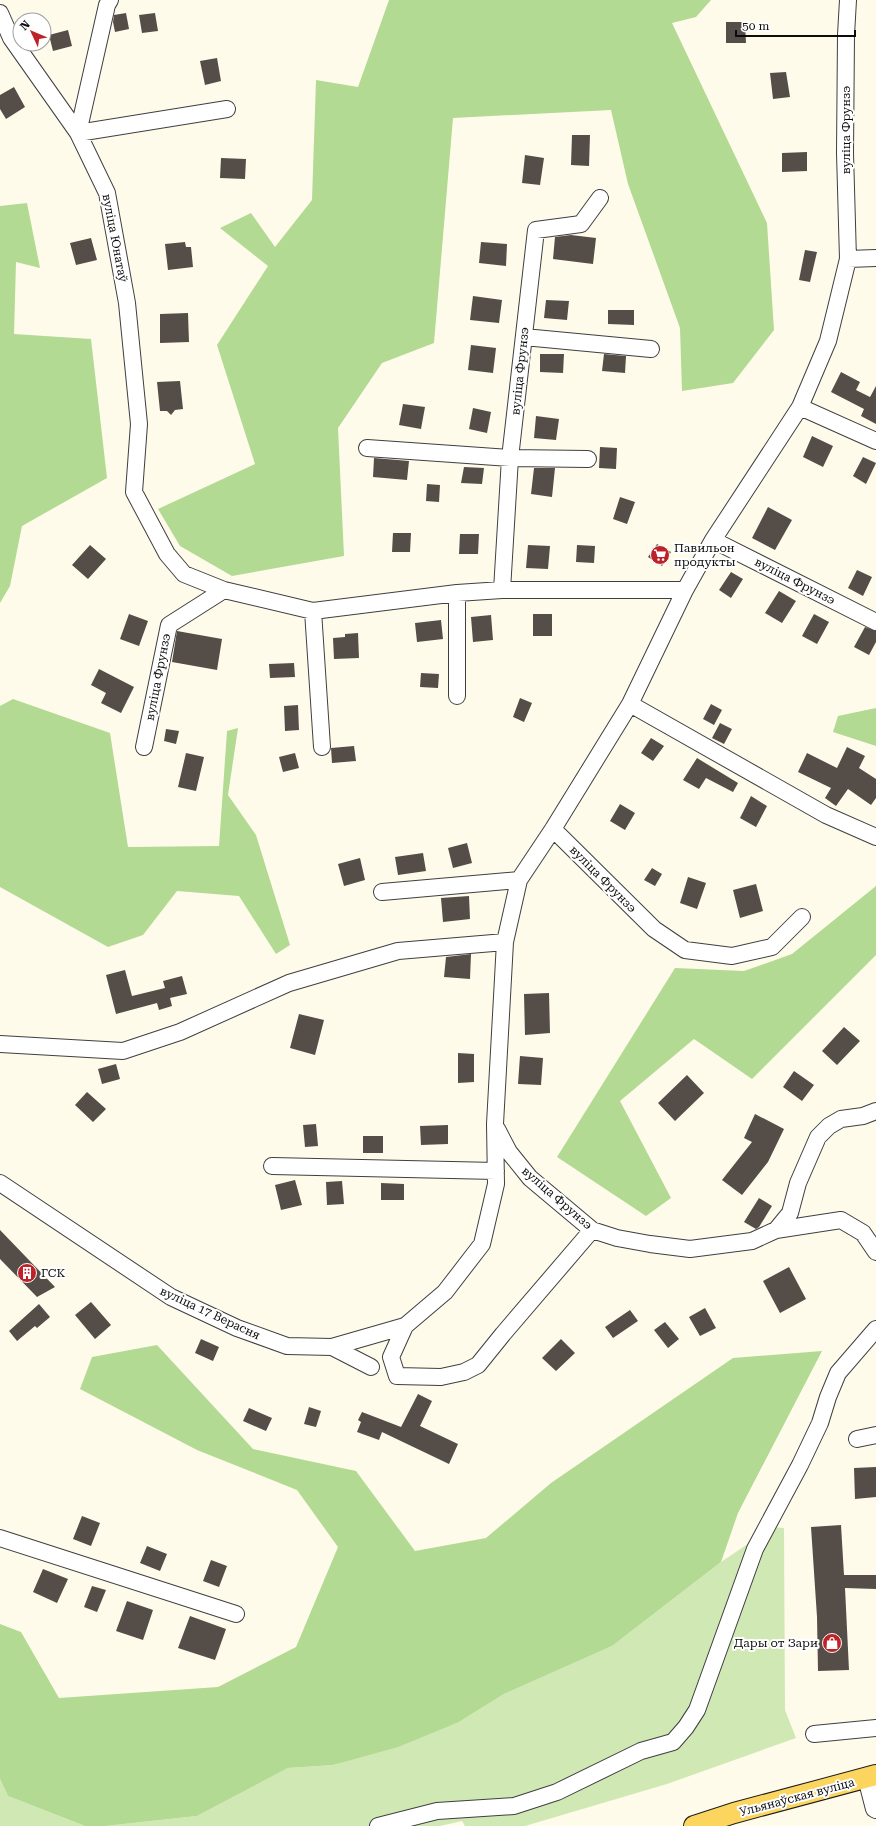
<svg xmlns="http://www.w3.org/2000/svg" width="876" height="1826" viewBox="0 0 876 1826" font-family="'Roboto Serif',serif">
  <rect width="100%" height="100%" fill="#fffbeb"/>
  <path fill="#d0e9b4" d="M773 1527 784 1528 785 1710 796 1738 667 1784 525 1826H465L462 1821 440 1826H105L197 1816 288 1768 333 1765 459 1722 504 1694 612 1646 721 1562Z
    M0 1779 8 1796 85 1826H0Z"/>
  <path fill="#b3da93" d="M389 0H711L696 17 672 23 767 223 774 330 733 383 682 391 680 328 628 184 611 110 453 118 434 343 382 363 338 428 344 556 232 576 180 546 158 509 255 464 217 345 268 266 220 228 251 213 275 247 312 200 316 80 358 87Z
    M27 203 40 268 16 262 14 334 91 339 107 478 22 526 10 586 0 603V206Z
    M13 699 110 733 128 847 219 846 227 731 238 728 228 795 256 835 290 945 276 954 239 896 177 891 143 935 108 947 0 887V706Z
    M876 708V746L833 732 838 716Z
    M876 886V955L752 1079 694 1039 620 1101 671 1198 646 1216 557 1157 675 968 744 971 792 954Z
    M157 1345 253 1449 356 1471 415 1551 486 1538 551 1483 733 1358 822 1351 738 1513 721 1562 612 1646 504 1694 459 1722 398 1747 333 1765 288 1768 197 1816 105 1826H85L8 1796 0 1779V1624L21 1632 59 1698 218 1687 296 1647 338 1547 297 1490 197 1450 80 1389 92 1357Z"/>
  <path fill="#554d48" d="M126 13 129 29 115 32 113 22 114 15Z
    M155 13 158 31 142 33 139 15Z
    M726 22H745L746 43H726Z
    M68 30 72 46 53 51 49 35Z
    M217 58 221 81 205 85 200 61Z
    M786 72 790 97 773 99 770 73Z
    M14 87 25 107 6 119 0 109V95Z
    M572 135H590L589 166 571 165Z
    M807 152V171L782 172V153Z
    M525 155 544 158 540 185 522 183Z
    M221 158 246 159 245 179 220 178Z
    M571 235 596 238 593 264 553 259 555 237Z
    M91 238 97 260 76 265 70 243Z
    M185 242 186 247H191L193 267 168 270 165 244Z
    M481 242 507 244 506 266 479 263Z
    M805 250 817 252 810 282 799 280Z
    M473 296 502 300 499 323 470 320Z
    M546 300 569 301 567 320 544 318Z
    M608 310H634V325L608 324Z
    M188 313 189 342 160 343V314Z
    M471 345 496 348 493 373 468 370Z
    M540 354H564L563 373 540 372Z
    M604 354 626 356 625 373 602 371Z
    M841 372 860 382 856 390 870 397 876 386V424L861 416 864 409 831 392Z
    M180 381 183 409 175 410 171 415 167 411H160L157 382Z
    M403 404 425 407 421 429 399 425Z
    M473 408 491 412 487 433 469 429Z
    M536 416 559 419 556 440 534 438Z
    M812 436 833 446 823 467 803 457Z
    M600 447 617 448 616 469 599 468Z
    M863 457 876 463 866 484 853 476Z
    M374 458 409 461 407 480 373 477Z
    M464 467 484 468 482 484 461 483Z
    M534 468H555L552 497 531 494Z
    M427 484 440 485 439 502 426 501Z
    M620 497 635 502 627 524 613 519Z
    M768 507 792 520 775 550 752 538Z
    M393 533H411L410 552H392Z
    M460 534H479L478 554H459Z
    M657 544 671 552 662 566 648 557Z
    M90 545 106 559 88 579 72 565Z
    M528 545 550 546 548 569 526 568Z
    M577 545 595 546 594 563 576 562Z
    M857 570 872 577 863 596 848 588Z
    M731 572 743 579 731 598 719 590Z
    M779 591 796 601 782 623 765 613Z
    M129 614 148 621 139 646 120 639Z
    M533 614H552V636H533Z
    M814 614 829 622 817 644 802 636Z
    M491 615 493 640 473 642 471 617Z
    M441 620 443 639 417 642 415 623Z
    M865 627 876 631V642L869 655 854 647Z
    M177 631 222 639 217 670 172 662Z
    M358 633 359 658 334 659 333 638 345 637V634Z
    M294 663 295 677 270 678 269 664Z
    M99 669 134 687 121 713 101 703 106 693 91 685Z
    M421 673 439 674 438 688 420 687Z
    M520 698 532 703 524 722 513 717Z
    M711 704 722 710 714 725 703 719Z
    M298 705 299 730 285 731 284 706Z
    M720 723 732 729 724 744 712 738Z
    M166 729 179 731 176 744 164 741Z
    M651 738 664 746 653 761 641 753Z
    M354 746 356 761 332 763 331 748Z
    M847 747 865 756 859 768 876 779V798L871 805 848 789 836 806 825 798 831 788 798 772 807 753 837 768Z
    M186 753 204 757 196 791 178 787Z
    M295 753 299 768 283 772 279 757Z
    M697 758 738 783 733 792 706 778 699 789 683 780Z
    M751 796 767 806 756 827 740 818Z
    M620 804 635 813 625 830 610 821Z
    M467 843 472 863 453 868 448 848Z
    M423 853 426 871 398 875 395 857Z
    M360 858 365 880 344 886 338 864Z
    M652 868 662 874 655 886 644 880Z
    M688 877 706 883 697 909 680 903Z
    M756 884 763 911 740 918 733 890Z
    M469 896 470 919 443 922 441 898Z
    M471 954 470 979 444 977 446 957Z
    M125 970 132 996 165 988 163 981 182 976 187 994 170 998 172 1006 159 1010 157 1003 116 1014 106 975Z
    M549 993 550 1033 525 1035 524 994Z
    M299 1014 324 1020 315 1055 290 1048Z
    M844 1027 860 1041 837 1065 822 1051Z
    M458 1053 474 1054V1082L458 1083Z
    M520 1056 543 1058 541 1085 518 1084Z
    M116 1064 120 1079 102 1084 98 1069Z
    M794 1071 814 1085 802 1101 783 1087Z
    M687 1075 704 1093 675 1121 658 1103Z
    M87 1092 106 1109 93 1122 75 1105Z
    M755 1114 784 1129 768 1162 742 1195 722 1180 752 1142 744 1138Z
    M316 1124 318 1146 305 1147 303 1125Z
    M448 1125V1144L421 1145 420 1126Z
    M363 1136H383V1153H363Z
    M295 1180 302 1205 281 1210 275 1185Z
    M342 1181 344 1204 327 1205 326 1182Z
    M381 1183 404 1184V1200H381Z
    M759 1198 772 1206 759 1227 756 1229 744 1222Z
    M0 1230 55 1287 37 1297 0 1259Z
    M789 1267 806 1299 780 1313 763 1281Z
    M91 1302 111 1325 95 1339 75 1315Z
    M39 1304 50 1317 37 1328 35 1326 17 1341 9 1331Z
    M705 1308 716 1328 700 1336 689 1317Z
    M630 1310 638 1321 613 1338 605 1327Z
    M665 1322 679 1339 668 1348 654 1330Z
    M201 1339 219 1347 213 1361 195 1353Z
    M561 1339 575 1353 556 1371 542 1358Z
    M418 1394 432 1401 420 1426 458 1444 449 1464 382 1432 379 1440 357 1432 361 1422 358 1420 362 1412 401 1427Z
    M309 1407 321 1411 316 1427 304 1424Z
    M249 1408 272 1418 266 1431 243 1421Z
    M876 1467V1497L855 1499 854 1468Z
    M82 1516 100 1523 91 1546 73 1539Z
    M841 1525 844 1575H876V1589L845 1588 849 1670 818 1671 817 1617 811 1527Z
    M147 1546 167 1554 160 1571 140 1563Z
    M211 1560 227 1566 219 1587 203 1581Z
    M43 1569 68 1579 57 1603 33 1592Z
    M92 1586 106 1590 97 1612 84 1607Z
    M127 1601 153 1610 143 1640 116 1631Z
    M190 1616 226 1629 215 1660 178 1648Z"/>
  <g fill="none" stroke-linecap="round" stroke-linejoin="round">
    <defs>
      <path id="minor" d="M110 0 107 5 78 133 227 109
        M0 13 11 38 78 133 107 193 127 303 139 424 134 492 167 554 184 574 224 590 313 611 457 593 502 590H685
        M848 259 876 258
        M524 337 651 349
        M800 407 876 441
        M367 448 510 458 588 459
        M713 540 876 622
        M502 590 510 458 536 230 581 224 600 198
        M313 611 322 747
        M457 696V593
        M630 704 826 815 876 837
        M144 747 169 625 224 590
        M553 829 654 929 685 950 732 956 772 947 802 917
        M382 892 519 880
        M0 1044 123 1051 180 1032 289 983 398 951 505 942
        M497 1129 509 1152 530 1178 592 1230 617 1238 650 1244 690 1249 752 1241 776 1230 790 1213 798 1183 818 1137 829 1126 841 1119 863 1116 876 1111
        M272 1166 496 1171
        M0 1183 171 1297 237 1328 287 1346 332 1347 405 1326 445 1292 482 1244 496 1184 495 1124 505 942 519 880 553 829 630 704 685 590 713 540 800 407 828 341 848 259 845 153 846 35 848 0
        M776 1230 841 1220 863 1233 876 1252
        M405 1326 391 1357 397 1376 441 1377 464 1372 478 1365 503 1334 592 1230
        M332 1347 371 1367
        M857 1439 876 1435
        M0 1538 236 1614
        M814 1734 876 1728
        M866 1778 874 1809 876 1810
        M378 1826 437 1811 514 1806 557 1792 641 1751 673 1742 686 1727 697 1710 755 1549 800 1465 820 1423 828 1397 838 1373 876 1329"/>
      <path id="major" d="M694 1826 734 1813 876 1775"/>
    </defs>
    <use href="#minor" stroke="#3f3f3f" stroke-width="18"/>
    <use href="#major" stroke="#1d1d1d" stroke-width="22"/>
    <use href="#minor" stroke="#fff" stroke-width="16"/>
    <use href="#major" stroke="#fbd55e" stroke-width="20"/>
  </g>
  <defs>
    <symbol id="supermarket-disc" viewBox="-11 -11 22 22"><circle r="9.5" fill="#be2229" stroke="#fff"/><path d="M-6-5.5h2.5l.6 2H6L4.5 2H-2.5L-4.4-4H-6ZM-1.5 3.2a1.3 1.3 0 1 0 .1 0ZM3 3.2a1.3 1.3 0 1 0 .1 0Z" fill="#fff"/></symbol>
    <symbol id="building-disc" viewBox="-11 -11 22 22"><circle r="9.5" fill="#be2229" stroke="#fff"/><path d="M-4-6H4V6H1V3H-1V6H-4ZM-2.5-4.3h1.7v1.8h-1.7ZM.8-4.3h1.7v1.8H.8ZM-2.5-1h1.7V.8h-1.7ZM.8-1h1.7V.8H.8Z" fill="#fff"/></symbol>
    <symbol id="shop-disc" viewBox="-11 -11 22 22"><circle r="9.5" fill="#be2229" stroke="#fff"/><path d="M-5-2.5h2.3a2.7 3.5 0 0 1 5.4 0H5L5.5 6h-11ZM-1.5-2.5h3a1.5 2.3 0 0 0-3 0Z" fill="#fff"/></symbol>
  </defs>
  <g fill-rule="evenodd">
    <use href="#supermarket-disc" x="649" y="544" width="22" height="22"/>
    <use href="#building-disc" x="16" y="1262" width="22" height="22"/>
    <use href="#shop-disc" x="821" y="1632" width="22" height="22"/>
  </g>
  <g text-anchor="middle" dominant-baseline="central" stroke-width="4" stroke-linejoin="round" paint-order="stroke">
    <g font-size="12" fill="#0c0c0c" stroke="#fff">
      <text transform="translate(846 130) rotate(-90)">вуліца Фрунзэ</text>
      <text transform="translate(115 238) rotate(79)">вуліца Юнатаў</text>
      <text transform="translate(520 371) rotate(-84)">вуліца Фрунзэ</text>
      <text transform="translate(795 581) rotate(27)">вуліца Фрунзэ</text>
      <text transform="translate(158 677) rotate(-79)">вуліца Фрунзэ</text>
      <text transform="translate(603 879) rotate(45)">вуліца Фрунзэ</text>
      <text transform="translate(557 1198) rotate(41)">вуліца Фрунзэ</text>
      <text transform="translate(210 1313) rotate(25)">вуліца 17 Верасня</text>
      <text transform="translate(797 1797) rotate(-15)">Ульянаўская вуліца</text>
    </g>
    <g font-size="12" fill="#0c0c0c" stroke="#fff" text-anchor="start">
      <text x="674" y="548">Павильон<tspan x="674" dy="14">продукты</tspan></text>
      <text x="41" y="1273">ГСК</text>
      <text x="818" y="1643" text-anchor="end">Дары от Зари</text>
    </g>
  </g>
  <g transform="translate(32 32) rotate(314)"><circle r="19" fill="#ffffff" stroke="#9e9e9e"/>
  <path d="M0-3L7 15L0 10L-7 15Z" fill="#be2229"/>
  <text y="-6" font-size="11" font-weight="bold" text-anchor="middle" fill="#0c0c0c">N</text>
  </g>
  <path d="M736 30v6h119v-6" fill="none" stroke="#0c0c0c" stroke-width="2"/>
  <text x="742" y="30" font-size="12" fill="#0c0c0c" stroke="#ffffff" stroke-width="3" paint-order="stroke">50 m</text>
</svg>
